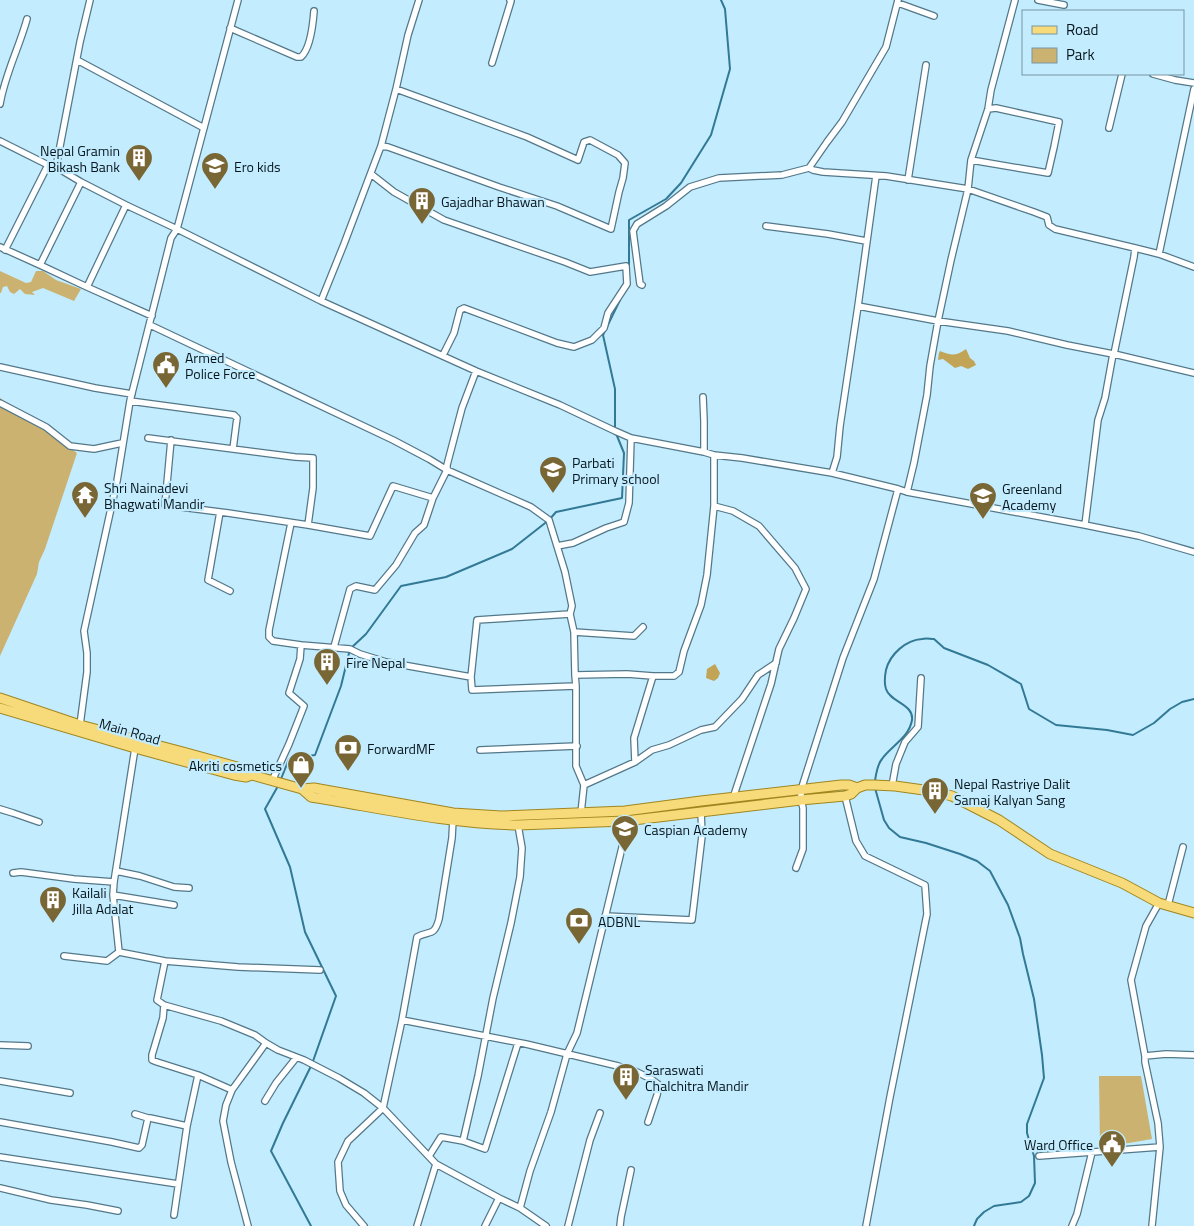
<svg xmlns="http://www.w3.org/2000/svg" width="1194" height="1226" viewBox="0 0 1194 1226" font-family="'Titillium Web',sans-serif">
  <rect width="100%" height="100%" fill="#c3ecfe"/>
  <path fill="#cbb270" d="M0 271 26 283 31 282 36 271H43L56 280 81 289 74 301 43 288 32 292 35 295 25 294 20 289 14 294 10 292 7 286 3 287 1 293H0Z
    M0 398 77 453 45 549 39 562 37 574 0 656Z
    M1099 1076H1141L1152 1139 1100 1148Z"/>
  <path fill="#c1a455" d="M966 349 970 358 974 361 976 365 968 369 961 366 955 368 943 359 938 360 939 353 940 351C952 356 956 356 966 349Z
    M715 664 720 673 718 678 714 681 706 678 707 669Z"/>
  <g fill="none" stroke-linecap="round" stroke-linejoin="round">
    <path stroke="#327995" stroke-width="2" d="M629 280V220L666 199 681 183 711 135 730 69 725 9 721 0
      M281 779 289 759 315 755 341 686 350 649 366 634 401 586 446 577 512 549 549 520 556 512 622 498 624 453 615 431V389L603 335 620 300
      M875 781C876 774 877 765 882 759 891 746 909 738 912 720 914 704 890 702 886 689 884 683 885 675 886 670 890 654 906 640 922 639 926 638 930 639 934 639L944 648 988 665 1021 684 1029 709 1056 725 1107 730 1133 735 1154 723 1170 709 1182 702 1194 699
      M278 786 265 809 290 867 305 932 336 996 312 1064 283 1123 271 1151 311 1226
      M875 788 884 820 889 828 900 837 926 843 960 854 977 861 990 871 1008 905 1020 938 1023 954 1034 999 1042 1055 1044 1078 1027 1124V1133L1034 1156 1035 1183 1029 1196 1021 1202 994 1206 984 1212 977 1219 974 1226"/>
    <defs>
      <path id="minor" d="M1038 0 1064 5
        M898 3 934 16
        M230 28 297 57H301C310 49 313 24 314 11
        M77 60 204 128
        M492 63 511 1 510 0
        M1153 74 1175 80 1194 83
        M396 89 408 35 419 0
        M0 104C5 74 19 48 27 19
        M1109 128 1122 74
        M0 141 48 165 56 167 81 182 126 205 177 229 321 301 476 371 560 405 615 431 631 438 704 452 714 455 742 458 832 473 898 489 907 492 1085 525 1139 536 1194 552
        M971 160 1048 173 1054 147 1059 122 996 108 988 109
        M56 167 80 42 90 0
        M809 168 827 142 842 122 886 47 898 0
        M371 174 394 192 444 220 565 262 590 272 626 266 627 284 608 313 604 328 592 340 574 347 557 343 464 308 460 310 454 333 443 355
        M908 180 926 65
        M766 226 828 234 866 241
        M0 247 40 265 87 287 152 316
        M5 250 48 165
        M1159 254 1194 89
        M40 265 81 182
        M642 285 640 284 633 231 637 224 666 206 690 187 719 178 782 175 809 168 813 170 823 172 886 176 968 189 1034 212 1047 217 1049 225 1055 229 1135 248 1159 254 1194 267
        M87 287 126 205
        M321 301 344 244 381 146 396 89 527 137 578 160 584 142 590 140 618 155 625 163 623 178 619 192 611 229 557 206 499 187 388 147 381 146
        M858 306 938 321 1008 331 1067 345 1113 354
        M150 325 393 440 429 459 447 470 531 507 549 520 565 572 572 606 570 614 574 632 575 675 576 686V766L584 785 581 813
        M1114 354 1194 373
        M0 367 95 388 132 394
        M703 397 704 421V452
        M130 401 234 415 237 418 233 449
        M0 403 46 427 70 446 94 449 122 443
        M148 438 295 457 313 458V488L308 525 370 536 393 486 433 498 447 470V465L462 408 476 371
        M171 440 165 505 228 513 308 525
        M832 473 837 457 840 426 858 306 876 176
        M907 492 914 463 927 395 930 366 938 321 951 260 968 189 971 160 988 109 991 90 1015 0
        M714 506 733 511 759 526 795 568 806 589 794 618 779 649 771 684 733 798
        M220 512 208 580 230 591
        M291 523 269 630V637L273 641 301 645
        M1085 525 1098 420 1105 398 1113 354H1114L1134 257 1135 248
        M557 546 573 543 606 528 624 522 629 503 631 438
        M574 632 634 636 643 627
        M334 647 350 589 356 586 375 590 396 565 415 533 424 525 433 498
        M575 675 627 674 653 676H674L679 672 684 651 701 605 707 575 714 506V455
        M471 677 477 620 570 614
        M80 725 87 672V653L84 631 117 481 130 401 171 238 177 229 238 0
        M135 748 114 882 113 895 119 952 165 961 157 1000 164 1005 221 1021 255 1035 266 1043 278 1050 304 1060 339 1078 364 1093 383 1108 436 1164 499 1198 520 1208 546 1226
        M480 750 577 746
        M635 762 634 738 653 676
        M272 781 289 744 304 706 289 693 300 659 301 645 350 649 360 654 386 662 471 677 472 690 576 686
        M584 785 635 762 652 750 669 745 701 730 715 727 742 699 758 675 776 663
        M892 786 896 764 905 742 918 727 921 678
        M845 796 856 841 865 856 925 885 927 914 890 1097 866 1226
        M0 809 13 813 39 822
        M453 819 452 838 439 919C434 937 430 930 417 937L402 1020 526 1044 618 1066 633 1070 651 1079 659 1085 657 1095 648 1122
        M796 868 803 849V808L801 800V790L843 658 874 579 898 489
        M116 871 140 876 174 887 189 888
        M13 873 21 872 74 879 114 882
        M113 895 174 905
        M1168 905 1183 847
        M605 916 692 920 702 836 701 811
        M64 956 107 961 119 952
        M165 961 238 967 320 970
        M164 1005 163 1018 152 1055V1060L157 1062 198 1075 187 1126 174 1215
        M0 1045 28 1046
        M1145 1056 1166 1054 1194 1055
        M198 1075 232 1090
        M0 1081 70 1093
        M265 1101 276 1083 296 1058
        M135 1114 148 1118
        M0 1122 112 1142 139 1148 142 1145 148 1118H150L187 1126
        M463 1141 478 1076 493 998 511 923 520 877 522 848 518 825
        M429 1156 441 1137 463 1141 485 1149 518 1043
        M1039 1156 1160 1147
        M0 1157 178 1184
        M0 1188 51 1200 87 1205 118 1211
        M520 1208 530 1171 551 1112 567 1054 577 1033 626 831 625 811
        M248 1226 231 1162 223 1121 226 1105 232 1090 266 1043
        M364 1226 346 1205 340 1191 338 1162 348 1141 383 1108 402 1020
        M417 1226 436 1164
        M485 1226 499 1198
        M568 1226 590 1140 600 1113
        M620 1226 621 1217 631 1170
        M1072 1226 1077 1214 1092 1152
        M1152 1226 1160 1147 1158 1123 1145 1062V1056L1131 980 1146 926 1159 903"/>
      <path id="primary" d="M0 698 80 725 183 752 248 770 252 775 302 789 314 788 453 813 501 816 625 811 701 801 841 785H849L857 788
        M0 708 135 748 234 775 246 777 252 775
        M302 789 311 797C380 808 448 824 518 825L625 821 801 800 845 796 851 794 857 788 865 785H874L895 786 931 791 952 796 999 820 1050 854 1122 883 1159 903 1194 913"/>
    </defs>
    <use href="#minor" stroke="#537889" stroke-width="8"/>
    <use href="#primary" stroke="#a0861f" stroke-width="11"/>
    <use href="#minor" stroke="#fff" stroke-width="5.5"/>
    <use href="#primary" stroke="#f7da79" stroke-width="9"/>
  </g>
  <defs>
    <symbol id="building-pin" viewBox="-11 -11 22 30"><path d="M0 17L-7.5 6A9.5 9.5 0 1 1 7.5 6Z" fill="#796635" stroke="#c3ecfe"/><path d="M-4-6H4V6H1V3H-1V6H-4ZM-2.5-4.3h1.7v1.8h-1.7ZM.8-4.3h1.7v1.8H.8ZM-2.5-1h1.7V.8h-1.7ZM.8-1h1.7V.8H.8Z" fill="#fff"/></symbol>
    <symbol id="school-pin" viewBox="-11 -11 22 30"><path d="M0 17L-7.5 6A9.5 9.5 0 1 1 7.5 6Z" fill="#796635" stroke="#c3ecfe"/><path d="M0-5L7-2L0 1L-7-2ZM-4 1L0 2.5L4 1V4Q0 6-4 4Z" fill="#fff"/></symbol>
    <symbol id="civic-pin" viewBox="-11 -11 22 30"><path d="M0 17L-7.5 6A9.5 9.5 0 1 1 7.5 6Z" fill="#796635" stroke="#c3ecfe"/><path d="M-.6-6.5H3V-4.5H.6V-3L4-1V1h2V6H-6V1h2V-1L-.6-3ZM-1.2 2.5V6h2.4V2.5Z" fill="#fff"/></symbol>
    <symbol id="temple-pin" viewBox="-11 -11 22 30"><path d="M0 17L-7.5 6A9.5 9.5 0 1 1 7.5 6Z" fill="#796635" stroke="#c3ecfe"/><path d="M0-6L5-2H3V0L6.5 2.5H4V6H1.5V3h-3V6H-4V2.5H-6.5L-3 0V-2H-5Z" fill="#fff"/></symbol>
    <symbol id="bank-pin" viewBox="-11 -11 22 30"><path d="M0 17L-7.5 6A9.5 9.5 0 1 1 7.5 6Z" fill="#796635" stroke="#c3ecfe"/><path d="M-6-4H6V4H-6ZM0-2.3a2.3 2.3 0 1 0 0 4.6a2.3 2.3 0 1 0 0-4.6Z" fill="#fff"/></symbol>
    <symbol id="shop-pin" viewBox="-11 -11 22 30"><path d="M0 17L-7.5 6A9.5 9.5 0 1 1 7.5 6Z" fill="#796635" stroke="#c3ecfe"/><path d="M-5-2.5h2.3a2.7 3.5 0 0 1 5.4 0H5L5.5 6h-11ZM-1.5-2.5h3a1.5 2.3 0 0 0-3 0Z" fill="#fff"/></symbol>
  </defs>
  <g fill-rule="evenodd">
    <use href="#building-pin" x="123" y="142" width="32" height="43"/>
    <use href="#school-pin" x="199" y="150" width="32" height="43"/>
    <use href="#building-pin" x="406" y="185" width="32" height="43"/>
    <use href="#civic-pin" x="150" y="349" width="32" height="43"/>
    <use href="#school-pin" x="537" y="454" width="32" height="43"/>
    <use href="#temple-pin" x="69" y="479" width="32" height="43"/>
    <use href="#school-pin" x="967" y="480" width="32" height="43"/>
    <use href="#building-pin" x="311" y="646" width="32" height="43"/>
    <use href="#bank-pin" x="332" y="732" width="32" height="43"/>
    <use href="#shop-pin" x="285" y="749" width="32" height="43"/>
    <use href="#building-pin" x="919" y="775" width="32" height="43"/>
    <use href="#school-pin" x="609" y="813" width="32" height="43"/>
    <use href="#building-pin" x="37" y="884" width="32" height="43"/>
    <use href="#bank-pin" x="563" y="905" width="32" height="43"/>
    <use href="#building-pin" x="610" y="1061" width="32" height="43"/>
    <use href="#civic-pin" x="1096" y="1128" width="32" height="43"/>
  </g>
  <g text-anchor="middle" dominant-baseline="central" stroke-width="4.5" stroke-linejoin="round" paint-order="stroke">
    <g font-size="14" fill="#07161d" stroke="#c3ecfe" text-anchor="start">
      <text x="120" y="150" text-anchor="end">Nepal Gramin<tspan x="120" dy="16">Bikash Bank</tspan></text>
      <text x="234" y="166">Ero kids</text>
      <text x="441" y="201">Gajadhar Bhawan</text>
      <text x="185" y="357">Armed<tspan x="185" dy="16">Police Force</tspan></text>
      <text x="572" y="462">Parbati<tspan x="572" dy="16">Primary school</tspan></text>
      <text x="104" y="487">Shri Nainadevi<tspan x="104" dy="16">Bhagwati Mandir</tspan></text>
      <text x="1002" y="488">Greenland<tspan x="1002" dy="16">Academy</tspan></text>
      <text x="346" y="662">Fire Nepal</text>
      <text x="367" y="748">ForwardMF</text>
      <text x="282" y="765" text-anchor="end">Akriti cosmetics</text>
      <text x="954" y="783">Nepal Rastriye Dalit<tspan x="954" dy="16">Samaj Kalyan Sang</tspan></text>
      <text x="644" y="829">Caspian Academy</text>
      <text x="72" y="892">Kailali<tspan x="72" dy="16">Jilla Adalat</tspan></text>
      <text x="598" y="921">ADBNL</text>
      <text x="645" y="1069">Saraswati<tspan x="645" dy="16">Chalchitra Mandir</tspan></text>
      <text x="1093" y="1144" text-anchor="end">Ward Office</text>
    </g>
    <g font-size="14" fill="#07161d" stroke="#c3ecfe">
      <text transform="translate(130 731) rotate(16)">Main Road</text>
    </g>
  </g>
  <rect x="1022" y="10" width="162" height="65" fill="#c3ecfe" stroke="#7896a4"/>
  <rect x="1032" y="26" width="25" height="8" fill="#f7da79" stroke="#7896a4"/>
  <text x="1066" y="35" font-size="15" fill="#07161d">Road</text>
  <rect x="1032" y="48" width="25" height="15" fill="#cbb270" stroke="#7896a4"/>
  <text x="1066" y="60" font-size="15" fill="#07161d">Park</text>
</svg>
